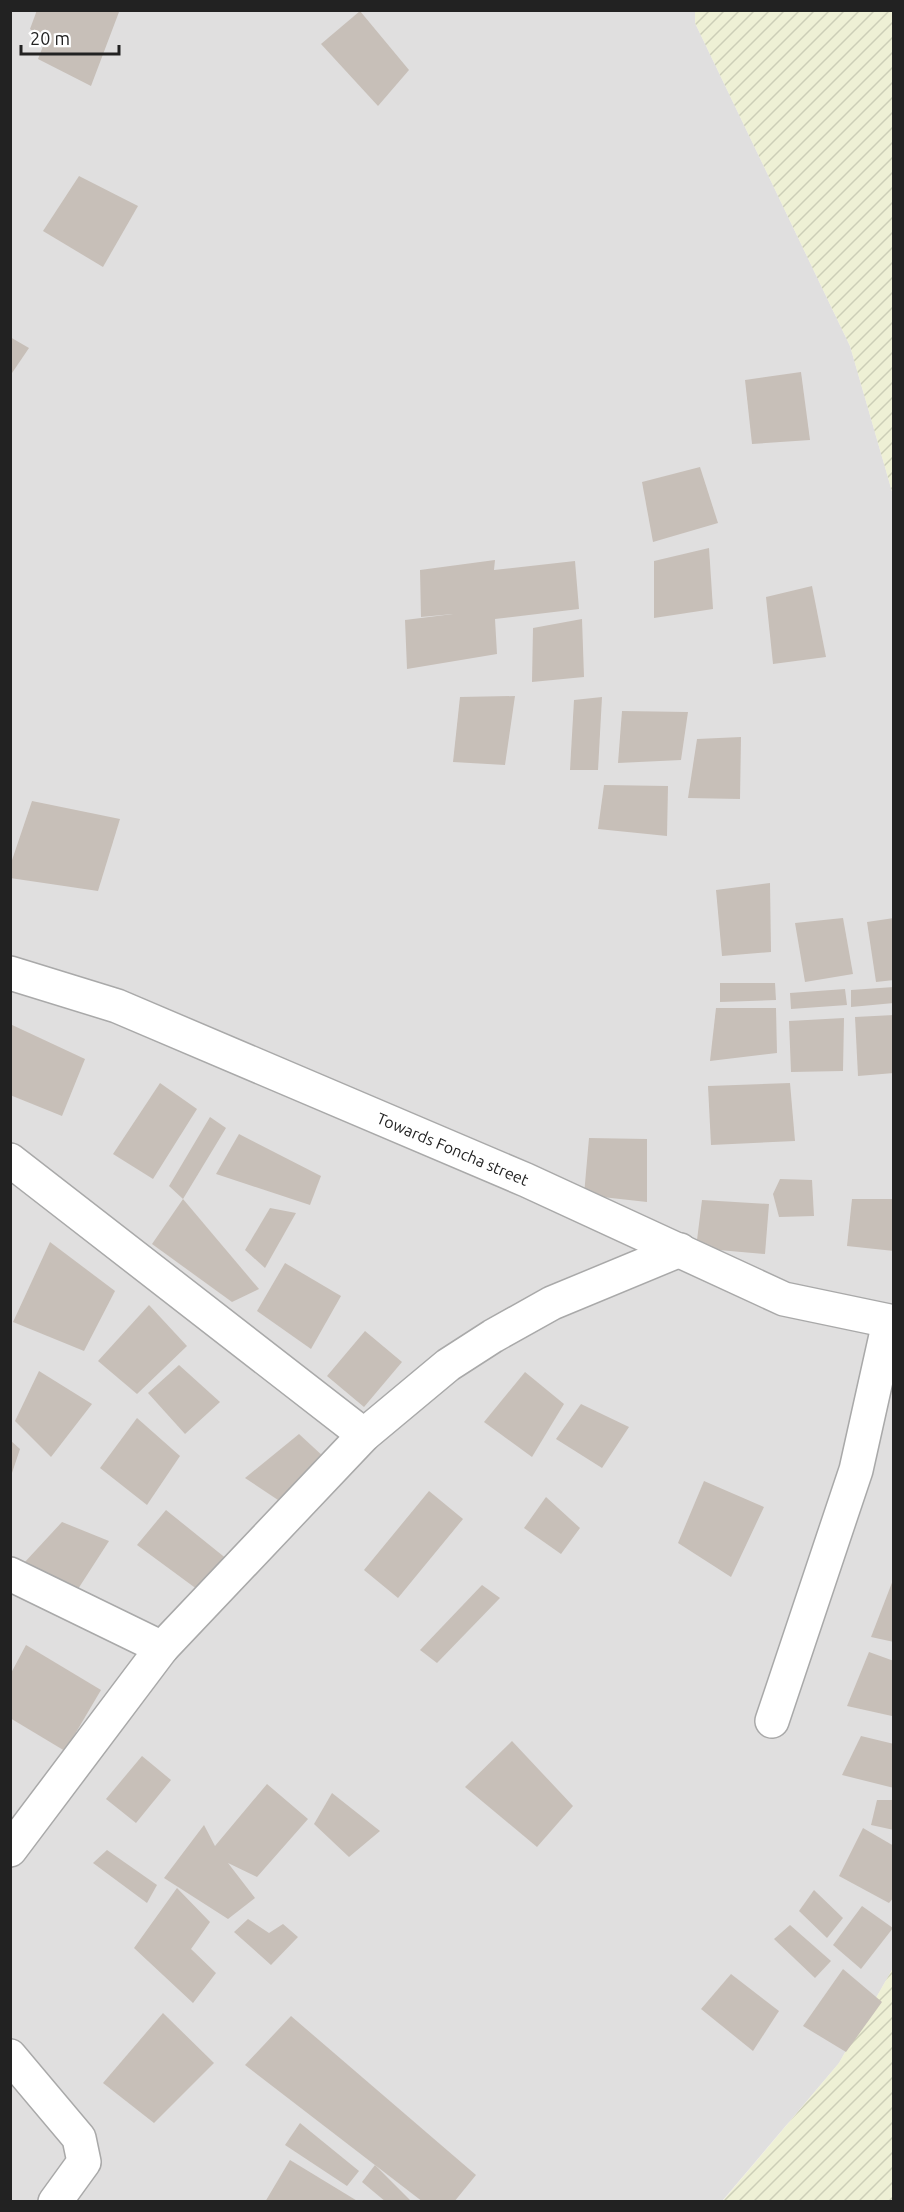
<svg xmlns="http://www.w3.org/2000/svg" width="904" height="2212" viewBox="0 0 904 2212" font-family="Ubuntu,sans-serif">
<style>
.residential{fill:#e0dfdf}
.farmland{fill:url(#farmland-furrows)}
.building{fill:#c7bfb8}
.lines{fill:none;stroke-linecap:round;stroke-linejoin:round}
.minor-casing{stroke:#a9a9a9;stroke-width:36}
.minor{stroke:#fff;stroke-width:33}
.labels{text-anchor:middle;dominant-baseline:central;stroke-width:4.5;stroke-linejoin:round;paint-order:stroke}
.street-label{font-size:16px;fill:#222;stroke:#fff}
</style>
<defs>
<pattern id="farmland-furrows" width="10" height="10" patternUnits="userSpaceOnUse" patternTransform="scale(1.5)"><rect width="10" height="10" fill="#eef0d5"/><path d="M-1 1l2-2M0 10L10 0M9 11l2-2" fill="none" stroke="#ccceb7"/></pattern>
</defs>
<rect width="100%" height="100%" fill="#f2efe9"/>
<path class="residential" d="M11 11H695V23L850 346 893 495V1968L839 2063 722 2201 11 2202Z"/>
<g class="farmland">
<path d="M695 11H893V495L850 346 695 23Z"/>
<path d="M893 1968V2201L722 2202 839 2063Z"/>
</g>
<g class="building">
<path d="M37 10 119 12 91 86 38 59 45 41 30 29Z"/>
<path d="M360 11 409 70 378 106 321 44Z"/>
<path d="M79 176 138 206 103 267 43 231Z"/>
<path d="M10 337 29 348 10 376Z"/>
<path d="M801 372 810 440 752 444 745 380Z"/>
<path d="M700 467 718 523 653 542 642 482Z"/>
<path d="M709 548 713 609 654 618V561Z"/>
<path d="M495 560 494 570 575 561 579 609 495 619 497 654 407 669 405 620 453 614 421 617 420 570Z"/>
<path d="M812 586 826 657 773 664 766 597Z"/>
<path d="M582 619 584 677 532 682 533 628Z"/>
<path d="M515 696 505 765 453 762 460 697Z"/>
<path d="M602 697 598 770H570L574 700Z"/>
<path d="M622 711 688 712 681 760 618 763Z"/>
<path d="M741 737 740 799 688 798 697 739Z"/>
<path d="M604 785 668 786 667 836 598 829Z"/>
<path d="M32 801 120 819 98 891 10 878V866Z"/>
<path d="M770 883 771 952 722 956 716 890Z"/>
<path d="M843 918 853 974 805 982 795 923Z"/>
<path d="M894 918V980L876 982 867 922Z"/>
<path d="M720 983H775L776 1000 720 1002Z"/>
<path d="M894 987V1003L851 1007V990Z"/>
<path d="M845 989 847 1005 791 1009 790 993Z"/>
<path d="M716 1008H776L777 1053 710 1061Z"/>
<path d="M894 1015V1073L858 1076 855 1017Z"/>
<path d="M844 1018 843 1071 791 1072 789 1021Z"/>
<path d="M10 1024 85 1059 62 1116 10 1095Z"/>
<path d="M160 1083 197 1109 153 1179 113 1154Z"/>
<path d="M790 1083 795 1141 711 1145 708 1086Z"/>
<path d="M210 1117 226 1128 183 1199 169 1186Z"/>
<path d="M239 1134 321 1176 310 1205 216 1174Z"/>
<path d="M589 1138 647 1139V1202L584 1195Z"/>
<path d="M780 1179 812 1180 814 1216 779 1217 773 1194Z"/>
<path d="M183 1199 259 1289 232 1302 152 1244Z"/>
<path d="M852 1199H894V1251L847 1246Z"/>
<path d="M702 1200 769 1204 765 1254 696 1248Z"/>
<path d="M270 1208 296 1213 265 1268 245 1250Z"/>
<path d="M50 1242 115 1291 84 1351 13 1322Z"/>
<path d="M285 1263 341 1296 311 1349 257 1311Z"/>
<path d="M149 1305 187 1346 137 1394 98 1361Z"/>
<path d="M365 1331 402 1362 364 1407 327 1376Z"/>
<path d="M179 1365 220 1402 185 1434 148 1393Z"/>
<path d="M39 1371 92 1404 51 1457 15 1421Z"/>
<path d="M525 1372 564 1404 532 1457 484 1422Z"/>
<path d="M581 1404 629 1427 602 1468 556 1439Z"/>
<path d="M137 1418 180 1456 147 1505 100 1468Z"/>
<path d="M299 1434 325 1458 284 1504 245 1478Z"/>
<path d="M10 1440 20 1449 11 1476H10Z"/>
<path d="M704 1481 764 1507 731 1577 678 1543Z"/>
<path d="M429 1491 463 1519 398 1598 364 1570Z"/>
<path d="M546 1497 580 1528 561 1554 524 1528Z"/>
<path d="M166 1510 238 1568 209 1598 137 1545Z"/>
<path d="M62 1522 109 1541 78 1589 24 1563Z"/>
<path d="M893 1580H894V1642L871 1637Z"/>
<path d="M482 1585 500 1598 437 1663 420 1650Z"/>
<path d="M26 1645 101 1690 65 1751 10 1718V1675Z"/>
<path d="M869 1652 894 1661 892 1716 847 1706Z"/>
<path d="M861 1736 894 1744V1788L842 1775Z"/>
<path d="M512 1741 573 1806 537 1847 465 1787Z"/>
<path d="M142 1756 171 1780 136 1823 106 1799Z"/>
<path d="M267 1784 308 1819 257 1877 228 1863 255 1898 228 1919 164 1878 204 1825 215 1846Z"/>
<path d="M332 1793 380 1831 349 1857 314 1824Z"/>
<path d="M877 1800H894V1830L871 1825Z"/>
<path d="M863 1828 894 1846V1897L889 1903 839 1876Z"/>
<path d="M107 1850 157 1885 147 1903 93 1863Z"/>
<path d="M177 1888 210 1922 191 1949 216 1973 193 2003 134 1948Z"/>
<path d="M814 1890 843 1918 827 1938 799 1911Z"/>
<path d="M862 1906 893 1928 861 1969 833 1945Z"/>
<path d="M248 1919 269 1933 283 1924 298 1937 271 1965 234 1932Z"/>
<path d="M790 1925 831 1961 815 1978 774 1939Z"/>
<path d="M843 1969 882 2002 846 2052 803 2026Z"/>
<path d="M731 1974 779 2011 753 2051 701 2009Z"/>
<path d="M163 2013 214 2063 154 2123 103 2083Z"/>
<path d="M291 2016 476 2175 454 2202H423L245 2065Z"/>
<path d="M300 2123 359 2171 347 2186 285 2145Z"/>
<path d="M290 2160 359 2202H265Z"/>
<path d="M375 2165 412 2202H386L362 2182Z"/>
</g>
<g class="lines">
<g class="minor-casing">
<g id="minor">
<path id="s1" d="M10 973 117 1006 526 1180 784 1299 894 1322"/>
<path d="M10 1160 364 1435"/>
<path d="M10 1574 162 1648"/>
<path d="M772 1721 856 1470 889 1322"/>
<path d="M10 1850 162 1648 364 1435 448 1365 493 1336 552 1303 680 1250"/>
<path d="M10 2056 79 2138 84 2162 55 2202"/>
</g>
</g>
<use href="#minor" class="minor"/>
</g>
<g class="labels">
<g class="street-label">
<text stroke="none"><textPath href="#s1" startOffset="477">Towards Foncha street</textPath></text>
</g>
</g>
<rect width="904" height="2212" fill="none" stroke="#222222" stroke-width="24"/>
<path d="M21 45v9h98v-9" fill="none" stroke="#222222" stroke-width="3"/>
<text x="30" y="45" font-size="18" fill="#222222" stroke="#ffffff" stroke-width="4.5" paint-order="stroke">20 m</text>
</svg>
